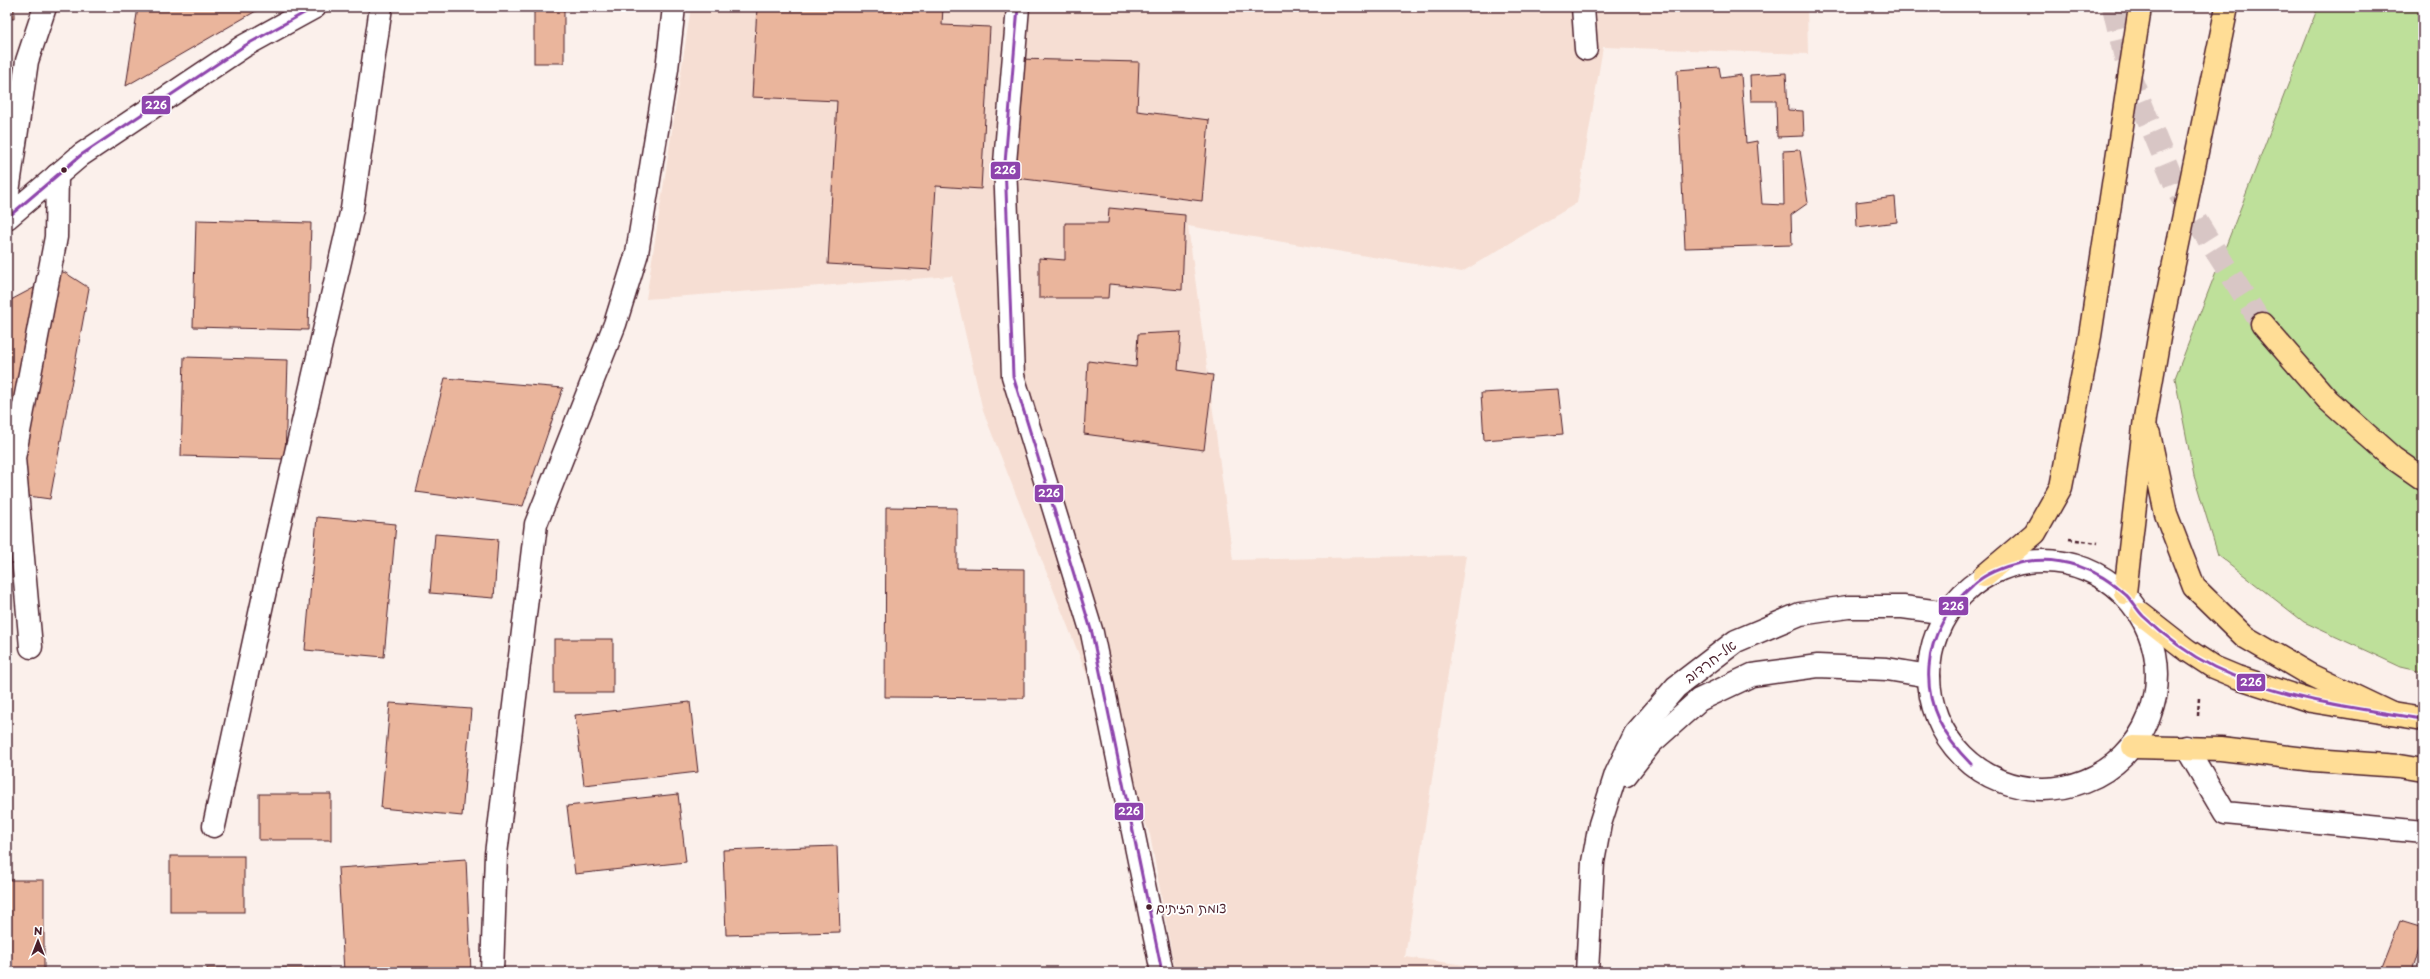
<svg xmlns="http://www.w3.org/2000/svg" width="2430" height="979" viewBox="0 0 2430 979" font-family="'Playpen Sans','Playpen Sans Hebrew',sans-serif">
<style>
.built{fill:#f6ded3}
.green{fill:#bee09a;stroke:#848062}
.building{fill:#eab59c;stroke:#4a1f2b}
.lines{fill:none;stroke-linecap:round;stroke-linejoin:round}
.highway-tunnel{stroke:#d8c6c5;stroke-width:22;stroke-dasharray:22 11;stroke-linecap:butt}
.minor-casing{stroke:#4a1f2b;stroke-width:25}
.highway-casing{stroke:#4a1f2b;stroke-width:25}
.path{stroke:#4a1f2b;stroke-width:2.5;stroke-dasharray:4 3;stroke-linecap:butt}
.minor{stroke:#fff;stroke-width:22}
.highway{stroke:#ffdd96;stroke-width:22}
.bus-1-casing{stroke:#fff;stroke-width:6}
.bus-1{stroke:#8e44ad;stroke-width:3}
.bus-dot{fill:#4a1f2b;stroke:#fff;stroke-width:1.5}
.labels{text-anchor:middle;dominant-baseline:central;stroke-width:3.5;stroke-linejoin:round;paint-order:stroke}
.bus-label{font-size:13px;fill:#4a1f2b;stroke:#fff;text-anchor:start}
.street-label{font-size:14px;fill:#4a1f2b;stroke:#fff}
.line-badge{stroke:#fff;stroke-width:1.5}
.badge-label{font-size:11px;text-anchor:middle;font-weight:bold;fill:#fff}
</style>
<rect width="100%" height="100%" fill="#fbf0eb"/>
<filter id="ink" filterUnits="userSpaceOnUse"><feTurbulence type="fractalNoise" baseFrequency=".025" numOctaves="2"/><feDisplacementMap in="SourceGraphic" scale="8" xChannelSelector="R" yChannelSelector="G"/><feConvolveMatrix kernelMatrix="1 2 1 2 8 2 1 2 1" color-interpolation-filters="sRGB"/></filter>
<g filter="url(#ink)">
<path class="built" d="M691 7H1807L1808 54 1603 47 1577 203 1462 272 1188 226 1233 560 1466 555 1405 957 1517 972H1175L1150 835 983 411 952 276 646 299Z"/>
<path class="green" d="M2318 7H2423V672L2401 667 2304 622 2218 555 2194 476 2175 378Z"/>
<g class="building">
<path d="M7 7H14V19L7 18Z"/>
<path d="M138 7H263L126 86Z"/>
<rect x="534" y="7" width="30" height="56"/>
<path d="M757 7H943L942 25 990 27 981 189 936 186 931 270 828 264 837 101 752 97Z"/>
<path d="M1018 59 1139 62 1137 111 1209 120 1202 201 1008 177Z"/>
<path d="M1719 67 1721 78 1741 75 1746 143 1757 141 1762 204 1784 205 1783 151 1800 150 1808 203 1791 215 1792 245 1685 248 1677 70Z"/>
<path d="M1786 73 1788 110 1803 111 1804 136 1777 137 1776 101H1751L1750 75Z"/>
<path d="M1895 197 1897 222 1857 227 1856 202Z"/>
<path d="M1109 208 1185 215 1182 290 1109 284 1108 298H1039V258L1065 260V223H1108Z"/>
<path d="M196 220 311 223 308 330 193 327Z"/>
<path d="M64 272 89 288 50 499 7 493V302Z"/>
<path d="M1181 332 1178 370 1213 375 1204 450 1084 434 1088 361 1136 367 1138 334Z"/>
<path d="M184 357 288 360 285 459 181 456Z"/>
<path d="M445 378 563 388 523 506 416 492Z"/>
<path d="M1558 389 1563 434 1484 440 1481 393Z"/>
<path d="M886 507 957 508V568L1024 569V698L885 697Z"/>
<path d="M317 517 396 524 384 657 305 650Z"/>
<path d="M435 534 498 539 494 598 430 593Z"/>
<rect x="554" y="639" width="59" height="54"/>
<path d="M690 702 698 772 584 785 575 715Z"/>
<path d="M390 703 471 709 462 816 381 808Z"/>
<rect x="259" y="794" width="72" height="46"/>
<path d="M678 794 686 862 575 874 567 806Z"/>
<path d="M837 846 840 932 726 935 723 850Z"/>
<rect x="170" y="856" width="74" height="56"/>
<path d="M466 859 471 972H344L338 868Z"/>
<rect x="7" y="880" width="37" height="92"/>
<path d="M2400 921 2423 928V936L2413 968 2423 969V972H2380Z"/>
<rect x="207" y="968" width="122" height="4"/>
</g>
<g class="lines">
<path class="highway-tunnel" d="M2113 7 2128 71 2178 192 2262 324"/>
<g class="minor-casing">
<g id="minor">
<path d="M1018 7 1005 163 1013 376 1092 633 1162 972"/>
<path d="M1583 7 1586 49"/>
<path d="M7 199 27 61 45 7"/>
<path d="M7 218 81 155 244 46 315 7"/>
<circle cx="2043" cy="675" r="114"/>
<path d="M31 647 14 458 56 237 57 175"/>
<path d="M2186 747 2225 813 2423 832"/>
<path d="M1626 775 1651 743 1699 700 1752 675 1818 666 1887 669 1929 676"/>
<path d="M214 826 277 535 352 209 381 7"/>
<path d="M492 972 496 854 536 524 615 324 637 253 667 69 674 7"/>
<path d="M1587 972 1593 862 1600 824 1616 774 1635 734 1676 687 1736 641 1800 614 1848 607H1903L1947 613"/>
</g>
</g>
<g class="highway-casing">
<g id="highway">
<path d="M2262 324 2328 400 2393 458 2423 479"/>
<path d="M2149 434 2166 514 2194 587 2245 637 2310 675 2392 714"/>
<path d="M1984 576 2035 533 2061 487 2090 336 2140 7"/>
<path d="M2125 593 2145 418 2161 326 2227 7"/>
<path d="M2141 614 2187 650 2213 667 2237 677 2311 701 2423 719"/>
<path d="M2133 747 2221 749 2314 760 2399 766 2423 770"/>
</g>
</g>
<g class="path">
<path d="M2069 539 2098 543"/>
<path d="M2198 716 2199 697"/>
</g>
<use href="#minor" class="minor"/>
<use href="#highway" class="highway"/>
<g class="bus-1-casing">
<g id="bus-1">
<path d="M1018 7 1005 163 1013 376 1092 633 1162 972"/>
<path d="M7 218 81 155 244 46 315 7"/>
<path d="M1971 764C1944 737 1926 707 1929 667 1931 635 1949 606 1973 585 1987 572 2005 566 2024 562 2060 555 2098 569 2125 594 2132 600 2136 609 2143 616 2163 635 2188 654 2214 667 2279 699 2352 708 2423 719"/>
</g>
</g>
<use href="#bus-1" class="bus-1"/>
</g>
</g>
<g class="bus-dot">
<circle cx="64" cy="170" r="3.5"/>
<circle cx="1149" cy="907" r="3.5"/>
</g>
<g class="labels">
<g class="bus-label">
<text x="1156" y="907">צומת הזיתים</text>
</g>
<g class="street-label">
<text transform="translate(1710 661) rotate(-37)">אל-חרדוב</text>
</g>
</g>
<g class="line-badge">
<rect x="141" y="95" width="30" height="20" rx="4" fill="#8e44ad"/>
<rect x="990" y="161" width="31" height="19" rx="4" fill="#8e44ad"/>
<rect x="1034" y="484" width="30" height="19" rx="4" fill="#8e44ad"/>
<rect x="1938" y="596" width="31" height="20" rx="4" fill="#8e44ad"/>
<rect x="2236" y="673" width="30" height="19" rx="4" fill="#8e44ad"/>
<rect x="1114" y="802" width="30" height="19" rx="4" fill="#8e44ad"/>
</g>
<g class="badge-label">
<text x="156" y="109">226</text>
<text x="1005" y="174">226</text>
<text x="1049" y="497">226</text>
<text x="1953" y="610">226</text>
<text x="2251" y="686">226</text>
<text x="1129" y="815">226</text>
</g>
<rect width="2430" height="979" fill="none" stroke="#fff" stroke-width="24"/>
<rect x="12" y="12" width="2406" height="955" fill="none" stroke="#4a1f2b" stroke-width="1.5" filter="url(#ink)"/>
<g transform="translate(38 941)" stroke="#ffffff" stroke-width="3" paint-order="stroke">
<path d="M0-3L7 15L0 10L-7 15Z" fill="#4a1f2b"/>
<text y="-6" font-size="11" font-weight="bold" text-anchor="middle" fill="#4a1f2b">N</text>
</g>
</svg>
